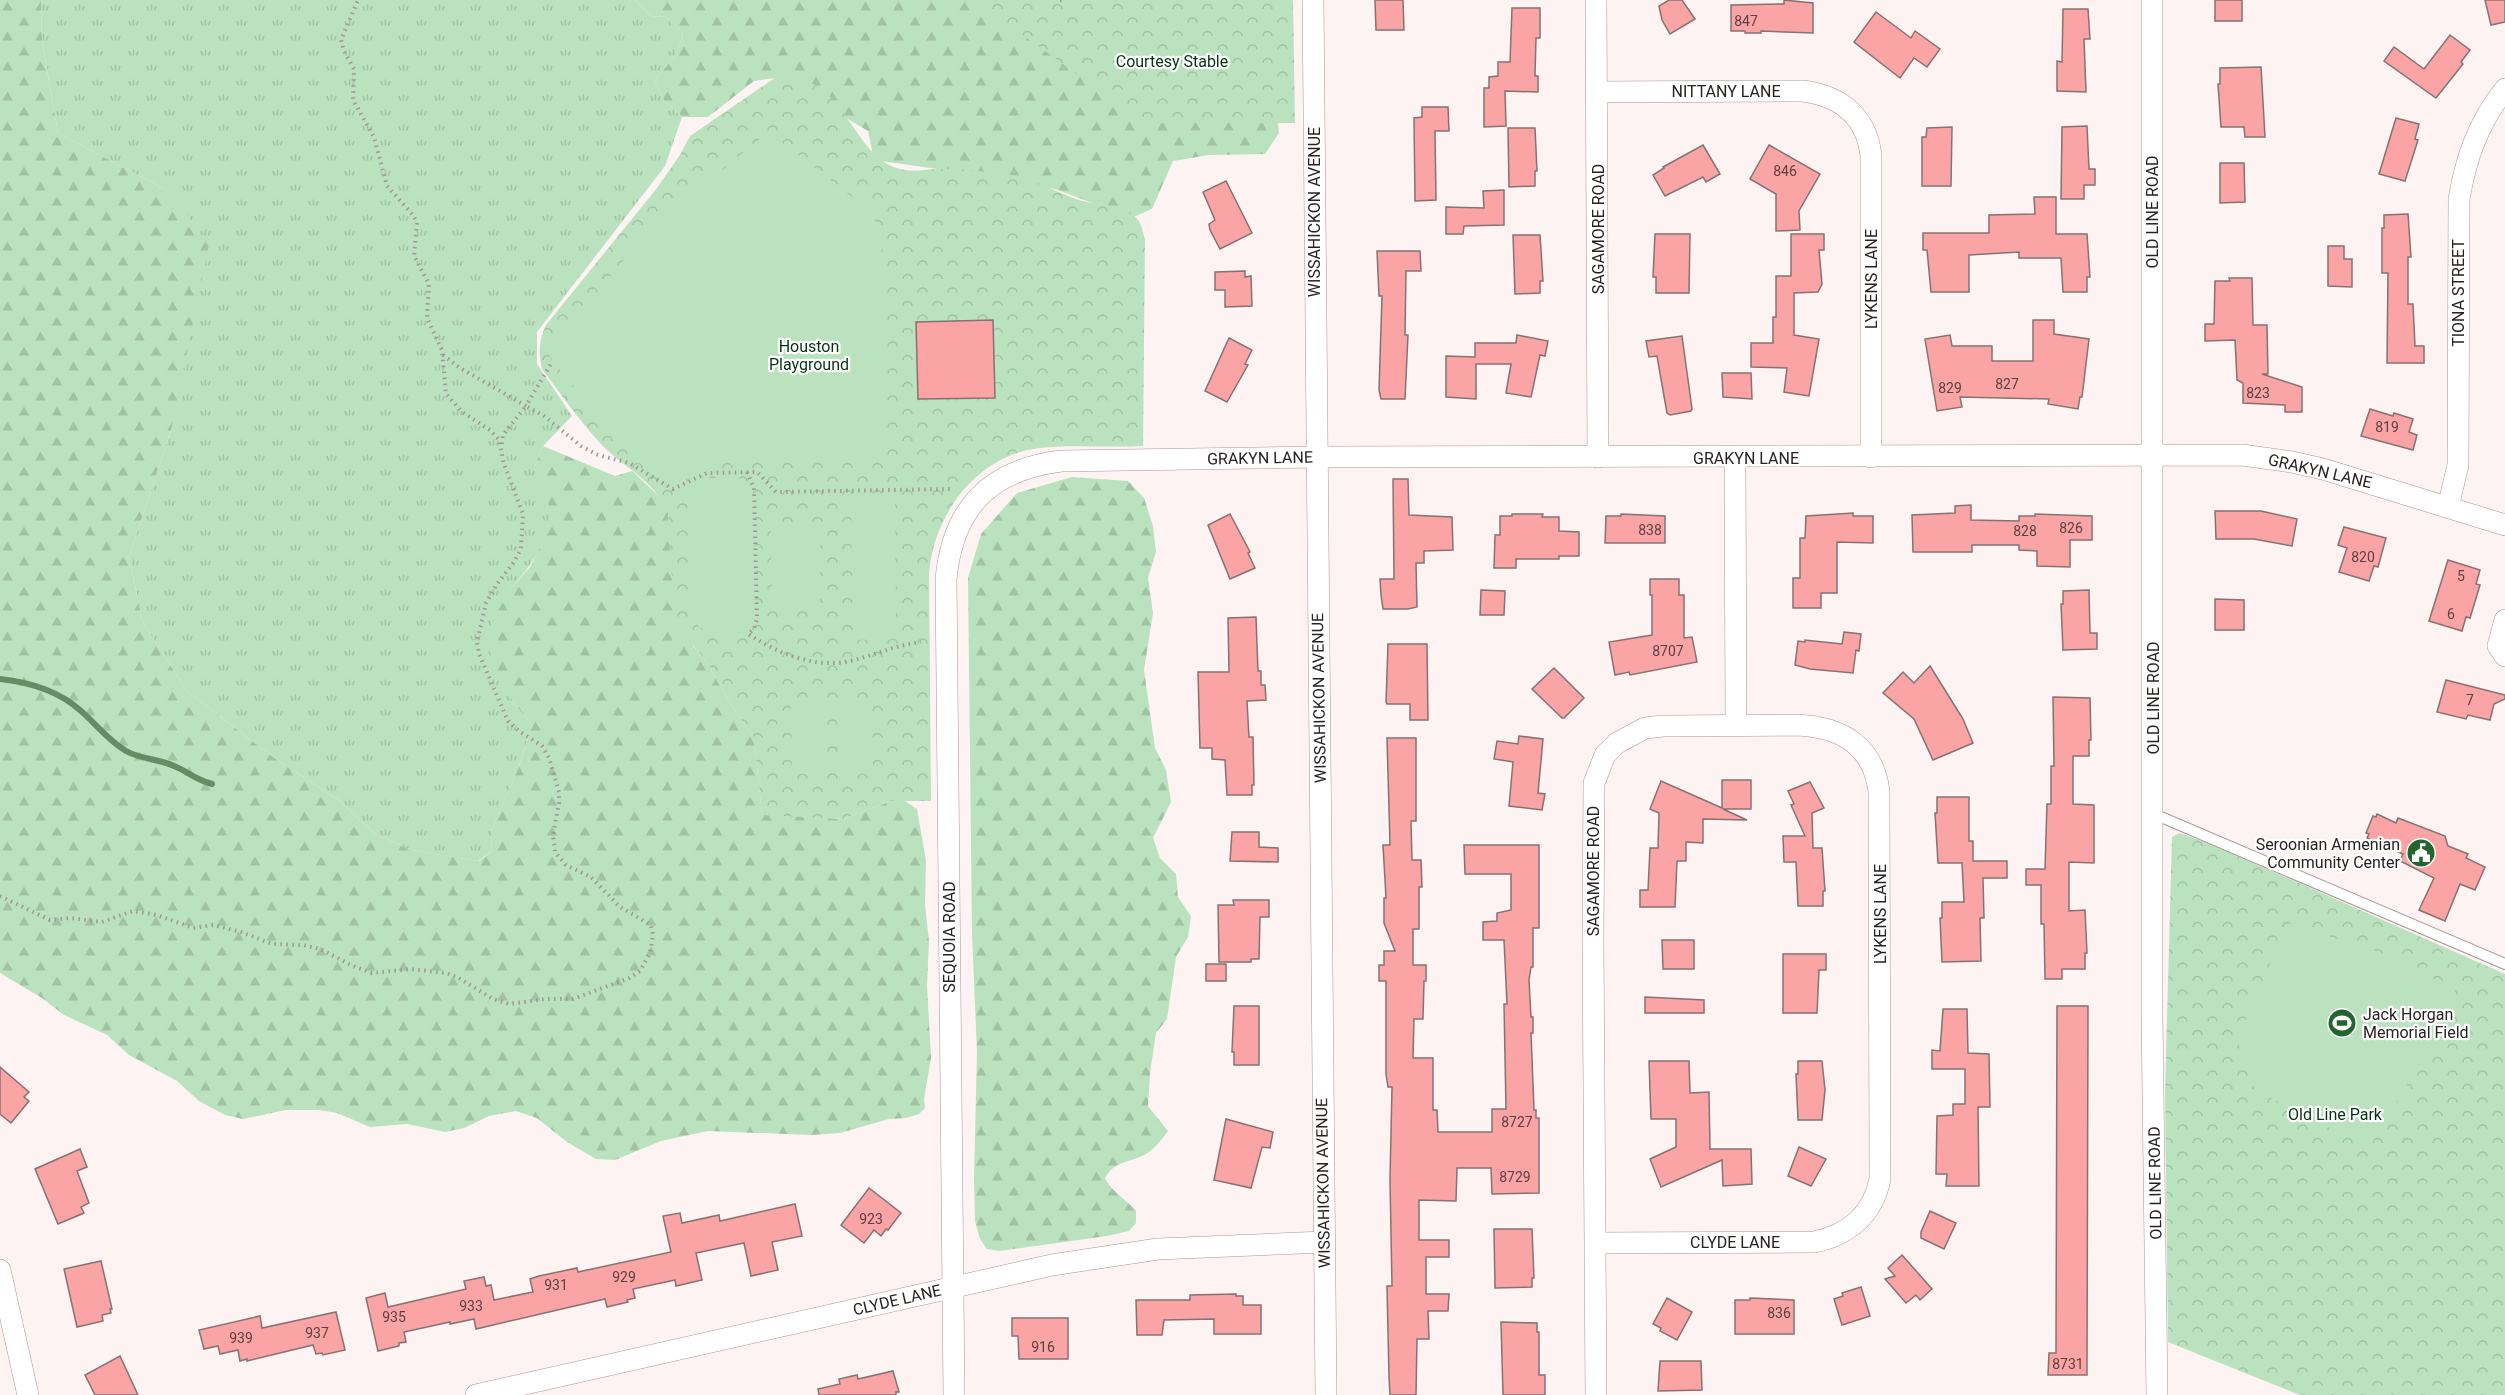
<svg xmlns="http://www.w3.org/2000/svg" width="2505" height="1395" viewBox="0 0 2505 1395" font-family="Roboto,sans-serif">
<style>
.grass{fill:url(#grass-tufts)}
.forest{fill:url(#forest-firs)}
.park{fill:url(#park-crowns)}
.pitch{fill:#bbe2be}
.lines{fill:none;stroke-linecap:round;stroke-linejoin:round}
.stream{stroke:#648d66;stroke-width:6}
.building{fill:#faa4a5;stroke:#877271;stroke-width:1.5}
.lane-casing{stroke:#ab9594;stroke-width:12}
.street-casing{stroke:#ab9594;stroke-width:22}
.path{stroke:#a09695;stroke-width:4;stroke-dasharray:1.5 4.5;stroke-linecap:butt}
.lane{stroke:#fff;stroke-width:10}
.street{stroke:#fff;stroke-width:21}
.labels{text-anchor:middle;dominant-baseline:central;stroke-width:4.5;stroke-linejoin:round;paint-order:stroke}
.number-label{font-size:14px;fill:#5d4141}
.park-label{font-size:16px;fill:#04340f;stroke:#fff}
.street-label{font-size:16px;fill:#292020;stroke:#fff}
.poi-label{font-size:16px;fill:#292020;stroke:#fff;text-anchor:end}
</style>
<defs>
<pattern id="grass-tufts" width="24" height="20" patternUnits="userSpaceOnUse" patternTransform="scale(1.5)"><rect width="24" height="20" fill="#bbe2be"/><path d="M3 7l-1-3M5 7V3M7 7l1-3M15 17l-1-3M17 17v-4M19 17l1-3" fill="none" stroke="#a1c2a3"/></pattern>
<pattern id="forest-firs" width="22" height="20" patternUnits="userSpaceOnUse" patternTransform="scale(1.5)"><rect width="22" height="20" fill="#bbe2be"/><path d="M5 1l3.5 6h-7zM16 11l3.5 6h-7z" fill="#a1c2a3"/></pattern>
<pattern id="park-crowns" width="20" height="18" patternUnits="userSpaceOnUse" patternTransform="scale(1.5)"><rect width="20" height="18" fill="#bbe2be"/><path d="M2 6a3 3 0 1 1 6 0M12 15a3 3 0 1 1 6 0" fill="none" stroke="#a1c2a3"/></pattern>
</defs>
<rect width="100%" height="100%" fill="#fdf3f2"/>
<path class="grass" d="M41 0H635L651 16 666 17 683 34 676 55 655 80 662 98 682 117 665 166 537 332V364L572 416 543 446 534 468C539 479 551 502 551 513 549 543 528 569 509 591L512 700 532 726 518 769 491 831 492 851 478 861 412 850 375 834 340 801 273 757 187 691 143 623 129 557 171 430 172 193 58 133 42 41Z"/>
<g class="forest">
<path d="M0 0H41L42 41 58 133 172 193 209 245 171 430 129 557 143 623 187 691 273 757 340 801 375 834 412 850 479 861 492 851 491 831 518 769 532 726 512 700 492 663 488 640 494 618 509 591 530 567 543 542 551 511 534 468 543 446 615 476 632 471 663 500 668 513 673 568 693 646 706 661 735 711 754 738 762 814 843 819 891 801H905L917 809 926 861 925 905 929 941 927 986 931 1058 924 1099 925 1108 919 1114 906 1118 889 1119 840 1133 811 1135 708 1131 661 1141 615 1160 596 1159 567 1142 537 1118 516 1111 489 1116 464 1128 445 1132 407 1124 370 1127 337 1113 319 1110H286L243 1119 225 1115 199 1101 177 1081 129 1055 107 1035 64 1015 42 998 0 973Z"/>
<path d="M635 0H1017L1275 96 1279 133 1265 154 1209 155 1173 161 1152 209 1131 218 1058 190 1015 180 874 160 868 131 833 110 789 76 754 81 708 117H682L662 98 655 80 676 55 683 34 666 17 651 16Z"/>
<path d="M1072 477 1128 481 1144 498 1153 526 1156 552 1148 578 1153 613 1144 670 1155 748 1166 770 1171 802 1153 838 1160 858 1176 874 1178 897 1191 916 1188 937 1176 957 1167 1019 1156 1033 1150 1073 1148 1106 1168 1131C1161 1141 1152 1152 1140 1157 1126 1163 1114 1162 1105 1178 1112 1192 1126 1199 1136 1211V1223L1129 1231 1107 1236 999 1251 987 1249 980 1239 975 1221 974 1178 977 1052 972 934 968 578 981 534 1017 493Z"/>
</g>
<g class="park">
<path d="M974 0H1293L1295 123H1145Z"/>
<path d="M779 75C849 75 852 163 905 170 916 172 927 169 937 169 960 169 984 171 1006 174 1033 178 1055 192 1079 200 1095 205 1129 207 1139 221 1142 226 1143 234 1145 239L1143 446C1107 448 1068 444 1033 449 973 459 933 518 929 574L931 801H891L843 819 762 815 754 738 735 711 706 661 675 624 668 513C656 481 622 467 600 443 579 420 560 393 542 369 538 352 539 341 546 325L657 188 680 155 690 136Z"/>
<path d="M2180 833 2215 846 2505 974V1395H2300L2168 1342 2165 1093 2172 837Z"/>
</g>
<g class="pitch">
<path d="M768 132 873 213 881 244 884 274V447L872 457 714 460 675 486 610 433 548 354 644 235Z"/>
<path d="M736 477 748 483 754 495 755 618C747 638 697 641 691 614L687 496 689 489 698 479Z"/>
<path d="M851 494H895L896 639 853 640Z"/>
<path d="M771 528H820V608H772Z"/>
<path d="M825 699 826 774H792L791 700Z"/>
<path d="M837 699H872L873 773 838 774Z"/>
<path d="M2288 923 2379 952 2434 979 2436 984 2453 985 2456 996 2443 1006 2446 1010 2419 1065 2369 1148 2255 1090 2236 1037 2239 1035Z"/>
</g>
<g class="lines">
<path class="stream" d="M0 679C28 682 59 691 81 711 96 724 108 740 126 751 140 759 159 759 174 766 189 772 194 779 212 784"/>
</g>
<g class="building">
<path d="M1375 0H1403L1404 30H1376Z"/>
<path d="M1669 0H1682L1695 19 1670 34 1662 20 1659 6Z"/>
<path d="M1784 0 1813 3V33L1761 31V33H1745V31H1731V5L1784 4Z"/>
<rect x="2215" y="0" width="27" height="21"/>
<path d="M2485 0H2505V22L2491 25Z"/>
<path d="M1512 8H1540V38H1536L1535 76H1538V92L1505 91 1506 126 1484 127V88H1489V77L1498 76V62H1510Z"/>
<path d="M2063 9H2088L2090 39H2084L2086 92 2057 91V61L2062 62Z"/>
<path d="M1876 12 1911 38 1915 31 1940 49 1927 67 1914 58 1900 78 1854 42Z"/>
<path d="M2450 35 2470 50 2461 62 2463 64 2436 98 2384 61 2394 47 2424 69Z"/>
<path d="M2261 67 2265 137H2245L2244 127H2221L2218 84H2220V68Z"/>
<path d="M1422 107H1448L1449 131H1435L1436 200 1415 201 1414 118 1422 117Z"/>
<path d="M2396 118 2419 124 2415 139 2418 140 2405 181 2379 174Z"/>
<path d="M2087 126 2089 169H2095V185H2084V199H2061L2062 127Z"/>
<path d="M1952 127 1951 186H1922V137H1926L1927 128Z"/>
<path d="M1508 128H1535L1537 171H1535V186L1509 187Z"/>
<path d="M1703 145 1720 174 1706 182 1703 177 1665 196 1653 175 1664 168 1663 167Z"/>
<path d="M1769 145 1820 174 1799 211 1800 230 1776 231V194L1750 179Z"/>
<path d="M2220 163H2244L2245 202 2220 203Z"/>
<path d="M1226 181 1252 233 1220 249 1210 230 1209 224 1215 220 1203 192Z"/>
<path d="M1504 190V225L1464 226 1463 234H1446V207L1484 208 1483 191Z"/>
<path d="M2034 197H2056V234H2087L2090 277H2087V292H2063L2061 258H2019V252L1969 255V292H1931L1927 250H1923V233H1989V215L2035 214Z"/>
<path d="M2408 214 2411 257H2408V304H2413L2415 346H2424V363H2387L2388 273H2382V228H2384V215Z"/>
<path d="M1655 234H1690L1689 293H1656V277H1653Z"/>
<path d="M1791 234H1824V250H1819L1822 284 1818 292 1794 293V335L1819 339 1809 396 1784 392 1787 368 1751 367V343H1773V317H1776V276H1791Z"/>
<path d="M1513 235H1540L1543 281H1540V293L1515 294Z"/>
<path d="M2328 246H2344V259H2352V287L2328 286Z"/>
<path d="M1377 251H1420L1421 271H1406L1405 335H1408L1405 399H1381L1379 390 1382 296H1379Z"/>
<path d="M1245 271V277L1251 276 1252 306 1225 307V290H1215V272Z"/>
<path d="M2229 278H2252L2253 325H2267L2268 374H2262L2302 387V412H2285V405L2243 403V383L2237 380 2235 340 2205 341V324H2214L2215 281H2230Z"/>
<path d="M993 320 995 398 918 399 916 322Z"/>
<path d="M2033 320H2054V334L2089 339 2082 397H2080L2078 409 2048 404 2049 399 1960 397 1962 407 1937 411 1925 339 1950 335 1952 346H1992V361H2033Z"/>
<path d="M1517 335 1548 341 1545 356 1540 355 1531 397 1506 393 1511 364H1476V399L1446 397V356L1475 357V343H1516Z"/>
<path d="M1682 336 1692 409 1691 411 1670 415 1667 413 1657 356 1649 357 1646 341Z"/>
<path d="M1229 338 1252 350 1245 364 1248 365 1227 402 1205 391Z"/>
<path d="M1722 373H1751L1752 399 1723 397Z"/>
<path d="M2370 409 2393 416 2394 413 2413 419 2409 432 2417 435 2413 450 2361 436Z"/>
<path d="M1393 479H1408L1409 515 1452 517 1453 550 1424 551V563H1416L1417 607 1408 609H1383L1381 595 1380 579H1394Z"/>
<path d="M1971 505V520L2019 521V516H2035V514L2092 516V540H2070V567L2037 566V551L2019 550V545H1972V552H1913L1912 515 1955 513V506Z"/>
<path d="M2215 511H2261L2297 519 2292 546 2254 539H2216Z"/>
<path d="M1853 513V516H1873V543L1837 542V593H1821V608H1793V578H1800V538H1805L1806 516Z"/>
<path d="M1230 514 1250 552 1248 553 1255 568 1230 579 1208 525Z"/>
<path d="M1512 514H1543L1542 517H1559V531L1579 532V556H1559V559H1516V568H1494L1495 535H1500V516H1512Z"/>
<path d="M1621 514 1665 516V543H1605L1606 516H1621Z"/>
<path d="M2344 527 2386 538 2378 567 2374 566 2369 581 2339 572 2347 548 2338 545Z"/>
<path d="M2448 560 2480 570 2476 584 2480 585 2470 618 2466 617 2462 631 2429 621Z"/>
<path d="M1650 579H1679V595H1684V638L1692 637 1697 662 1630 675 1629 672 1615 675 1609 642 1652 635V595H1650Z"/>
<path d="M1481 590 1505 591 1504 615H1480Z"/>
<path d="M2089 590 2090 633H2097V649L2063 650 2061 604H2063V591Z"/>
<path d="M2215 599 2244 600V630H2215Z"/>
<path d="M1256 617 1258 671H1261V685H1265L1266 700 1247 701 1249 737H1253L1254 785H1252V795H1227L1225 760 1212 759V748H1200L1198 672H1229L1228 618Z"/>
<path d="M1844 632 1861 634 1859 651 1856 650 1853 673 1810 669 1795 665 1798 641 1805 642V640L1842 644Z"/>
<path d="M1388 644H1427L1428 720H1410V704H1387L1386 702Z"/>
<path d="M1930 666 1963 719 1973 743 1933 760 1914 719 1883 693 1903 672 1914 683Z"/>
<path d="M1554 668 1584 698 1564 718H1562L1532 689Z"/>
<path d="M2446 680 2505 695V699L2494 704 2490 720 2468 715 2466 719 2437 712Z"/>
<path d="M2053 697 2090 698 2091 740H2089V756H2073V804L2094 805V863L2069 862V911L2085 910 2087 953H2085V969H2062V979H2045L2044 924H2041V885H2026V869H2045L2047 804H2051V766H2054Z"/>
<path d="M1519 736 1543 739 1538 793 1545 794 1542 810 1509 806 1513 762 1494 759 1497 741 1518 744Z"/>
<path d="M1387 738H1416V821H1411L1412 860H1421L1422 887H1419V929H1413V965H1426V981H1424L1423 1019H1414L1413 1058H1433V1110H1437L1438 1132H1492V1109H1506L1504 1004H1507L1504 940H1483V922L1497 921V913L1511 910V874H1465L1464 845H1539V928H1533V967H1531L1529 980 1531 1017H1533V1033H1531L1534 1110H1536V1118H1539V1193L1492 1194 1491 1168H1457L1456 1201 1419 1200V1240H1449V1257H1426V1294H1449L1448 1311H1428L1429 1339H1417L1416 1395H1390L1389 1377 1387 1286H1392L1390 1180 1392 1087H1388L1386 1074V981H1379V965H1384V951H1395L1384 923V898H1386L1383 845H1390Z"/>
<path d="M1722 780H1751V809H1723L1747 820 1703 819V843L1686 842V861H1677L1675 907H1640V890H1648L1650 848H1658L1659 813 1650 809 1661 781 1722 808Z"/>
<path d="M1810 782 1824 808 1812 813 1813 848H1822L1825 891H1823V906H1798L1796 862H1784L1783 836H1805L1791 805 1794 804 1788 791Z"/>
<path d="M1937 797H1969V841H1973V861H2007V878H1983L1984 918H1980L1981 961 1942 962 1940 918H1942V902H1964L1962 863H1938L1935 813H1937Z"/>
<path d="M2377 814 2396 823 2398 818 2445 836 2448 846 2468 854 2466 858 2485 867 2475 890 2460 884 2445 921 2419 910 2434 878 2400 861 2403 854 2367 838 2369 834 2366 833 2373 816 2376 817Z"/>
<path d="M1232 832H1259V847L1278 848V862L1230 861Z"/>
<path d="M1233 900H1269V917H1260L1259 959H1251V962H1219L1218 905H1234Z"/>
<path d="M1662 940H1694V969H1663Z"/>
<path d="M1783 954H1826V970H1819L1817 1013H1783Z"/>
<rect x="1206" y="964" width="20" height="17"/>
<path d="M1645 997 1704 1000V1013H1645Z"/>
<path d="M1234 1006H1259V1065H1234V1052H1232Z"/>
<path d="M2057 1006H2088L2087 1375H2048L2049 1353H2056Z"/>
<path d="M1943 1009H1967L1968 1053 1989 1054 1990 1107H1978L1979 1186H1946L1947 1174H1936L1937 1116 1953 1115V1104H1965V1069H1932V1050L1940 1051Z"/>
<path d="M1649 1061H1689L1690 1093 1709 1092 1710 1149H1751L1752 1184 1723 1186 1722 1160 1661 1187 1650 1159 1676 1147V1119H1651Z"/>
<path d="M1798 1061H1822L1825 1090 1822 1120H1798L1796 1074H1798Z"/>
<path d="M0 1067 29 1092 24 1097 29 1101 11 1123 0 1114Z"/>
<path d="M1226 1119 1273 1132 1270 1148 1262 1147 1251 1188 1214 1180Z"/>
<path d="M1799 1147 1826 1159 1811 1186 1788 1176Z"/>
<path d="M80 1149 87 1167 77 1171 89 1203 81 1207 84 1213 58 1224 35 1169Z"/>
<path d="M869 1188 901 1213 888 1230 886 1229 881 1236 874 1230 864 1243 841 1225Z"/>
<path d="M795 1204 802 1236 772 1242 778 1270 751 1276 744 1243 696 1253 702 1280 676 1286 675 1280 633 1289 635 1298 627 1300 628 1302 607 1307 605 1299 476 1329 474 1319 450 1324V1322L404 1332 406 1342 399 1343V1346L378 1351 366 1298 385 1293 388 1307 466 1289 464 1281 484 1277 486 1286 491 1285 494 1300 533 1292 530 1279 539 1276 577 1268 578 1272 671 1252 663 1216 680 1213 682 1223 719 1215 720 1221Z"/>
<path d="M1930 1211 1956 1223 1944 1249 1921 1238V1232Z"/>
<path d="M1494 1229H1532L1534 1278H1532V1287L1495 1288Z"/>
<path d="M1902 1255 1932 1289 1920 1300 1916 1295 1906 1303 1885 1279 1895 1276 1888 1268Z"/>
<path d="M101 1261 112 1309H110L111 1313 102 1315 103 1321 77 1327 64 1269Z"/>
<path d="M1861 1287 1870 1316 1842 1325 1834 1299 1843 1296 1842 1293Z"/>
<path d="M1236 1294V1296H1243V1305H1261V1334H1214V1319L1164 1320 1162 1335H1137L1136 1300H1190V1295Z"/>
<path d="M1667 1298 1692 1312 1677 1340 1660 1331 1661 1328 1653 1324Z"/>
<path d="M1750 1298 1794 1300V1334H1735V1300H1750Z"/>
<path d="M336 1312 345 1350 323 1355 322 1353 316 1354 313 1345 247 1361V1359L240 1361 238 1350 220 1354 218 1346 204 1349 199 1330 260 1316 262 1328Z"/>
<path d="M1012 1318H1068V1359H1019L1018 1336H1012Z"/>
<path d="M1501 1322 1537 1323V1332H1539V1375H1545V1395H1503Z"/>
<path d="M120 1356 138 1395H95L85 1375Z"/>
<path d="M1660 1361H1701L1702 1390 1658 1391Z"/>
<path d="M893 1371 899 1392H896V1395H819L818 1389 840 1384 839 1379 857 1375 858 1379Z"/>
</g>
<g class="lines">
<g class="lane-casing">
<path id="lane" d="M2154 814 2505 964"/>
</g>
<g class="street-casing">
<g id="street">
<path d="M1313 0 1326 1395"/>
<path d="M1596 0 1598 457"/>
<path d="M2152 0V1017L2157 1395"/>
<path d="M1598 92 1803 91C1841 96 1867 117 1871 156V457"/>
<path d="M1735 458 1736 724"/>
<path d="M2448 507 2458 465 2459 199C2466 158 2478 123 2505 89"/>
<path d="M2505 620 2498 646 2505 656"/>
<path d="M1595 1243 1814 1242C1848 1235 1873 1215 1880 1179L1879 791C1873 745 1841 727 1797 725L1663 726 1645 728 1617 743 1605 755 1594 783 1593 940 1596 1395"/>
<path d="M0 1270 28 1395"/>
<path d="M476 1395 1052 1265 1158 1249 1324 1242"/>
<path d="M954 1395 946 579C953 507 990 470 1061 461L1317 457 2242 455 2292 462 2323 469 2505 525"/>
</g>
</g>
<g class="path">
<path d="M1060 0H1066"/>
<path d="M443 355 460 368 526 406 552 362"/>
<path d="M502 444 503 435 526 406 544 416 581 446 598 455 629 463 673 489 707 473 757 472 776 492 952 489"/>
<path d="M747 472 754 488 757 618 754 629 748 634C779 654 817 670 854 660 877 654 897 645 921 642"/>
<path d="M0 896 50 920 70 918 102 922 133 911 157 915 193 928 213 925 241 932 272 944 303 945 320 949 353 966 372 973 410 969 446 973 457 977 493 999 509 1004 546 999H573L629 978 640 971 650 953 653 935 651 925 620 907 591 877 566 865 555 852 553 835 559 803V792L549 758 542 746 519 731 508 721 479 654 477 642 486 603 497 584 514 562 521 549 523 514 504 464 499 440 490 430 462 412 446 394 442 350 427 318 429 284 414 256 417 222 413 215 387 186 374 137 353 100 354 69 344 51 341 40 358 0"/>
</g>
<use href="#lane" class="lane"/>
<use href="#street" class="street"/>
</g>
<defs>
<g id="civic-disc" transform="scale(1.5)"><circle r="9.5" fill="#24652f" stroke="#fff"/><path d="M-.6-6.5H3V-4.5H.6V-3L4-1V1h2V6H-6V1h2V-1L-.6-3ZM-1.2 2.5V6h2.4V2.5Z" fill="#fff"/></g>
<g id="stadium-disc" transform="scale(1.5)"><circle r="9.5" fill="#24652f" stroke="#fff"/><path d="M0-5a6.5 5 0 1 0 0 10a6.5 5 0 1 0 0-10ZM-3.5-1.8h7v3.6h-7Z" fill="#fff"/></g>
</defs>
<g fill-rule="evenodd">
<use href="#civic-disc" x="2421" y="853"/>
<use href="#stadium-disc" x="2342" y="1023"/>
</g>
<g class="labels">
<g class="number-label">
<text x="1746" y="21">847</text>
<text x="1785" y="171">846</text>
<text x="2007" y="384">827</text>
<text x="1950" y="388">829</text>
<text x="2258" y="393">823</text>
<text x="2387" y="427">819</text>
<text x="2071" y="528">826</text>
<text x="1650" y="530">838</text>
<text x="2025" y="531">828</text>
<text x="2363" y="557">820</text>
<text x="2461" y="576">5</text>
<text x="2451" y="614">6</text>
<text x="1668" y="651">8707</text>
<text x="2470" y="700">7</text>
<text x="1517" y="1122">8727</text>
<text x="1515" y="1177">8729</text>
<text x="871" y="1219">923</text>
<text x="624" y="1277">929</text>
<text x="556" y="1285">931</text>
<text x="471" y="1306">933</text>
<text x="1779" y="1313">836</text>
<text x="394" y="1317">935</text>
<text x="317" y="1333">937</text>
<text x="241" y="1338">939</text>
<text x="1043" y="1347">916</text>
<text x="2068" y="1364">8731</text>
</g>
<g class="park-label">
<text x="1172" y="61">Courtesy Stable</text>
<text x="809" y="346">Houston<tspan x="809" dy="18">Playground</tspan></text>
<text x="2335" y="1114">Old Line Park</text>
</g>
<g class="street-label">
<text x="1726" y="91">NITTANY LANE</text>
<text transform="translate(1314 212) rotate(-90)">WISSAHICKON AVENUE</text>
<text transform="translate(2152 212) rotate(-90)">OLD LINE ROAD</text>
<text transform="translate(1598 229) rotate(-90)">SAGAMORE ROAD</text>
<text transform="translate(1871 279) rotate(-90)">LYKENS LANE</text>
<text transform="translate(2458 293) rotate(-90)">TIONA STREET</text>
<text transform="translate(1260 458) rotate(-1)">GRAKYN LANE</text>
<text x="1746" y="458">GRAKYN LANE</text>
<text transform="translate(2320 471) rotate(13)">GRAKYN LANE</text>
<text transform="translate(1319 698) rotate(-91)">WISSAHICKON AVENUE</text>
<text transform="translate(2153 698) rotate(-90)">OLD LINE ROAD</text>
<text transform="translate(1593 871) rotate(-90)">SAGAMORE ROAD</text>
<text transform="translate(1880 914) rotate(-90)">LYKENS LANE</text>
<text transform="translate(949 937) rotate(-90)">SEQUOIA ROAD</text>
<text transform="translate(1323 1183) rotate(-91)">WISSAHICKON AVENUE</text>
<text transform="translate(2155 1183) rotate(-91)">OLD LINE ROAD</text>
<text x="1735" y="1242">CLYDE LANE</text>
<text transform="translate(897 1300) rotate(-13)">CLYDE LANE</text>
</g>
<g class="poi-label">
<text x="2400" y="844">Seroonian Armenian<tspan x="2400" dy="18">Community Center</tspan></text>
<text x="2363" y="1014" text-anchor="start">Jack Horgan<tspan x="2363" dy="18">Memorial Field</tspan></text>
</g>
</g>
</svg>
